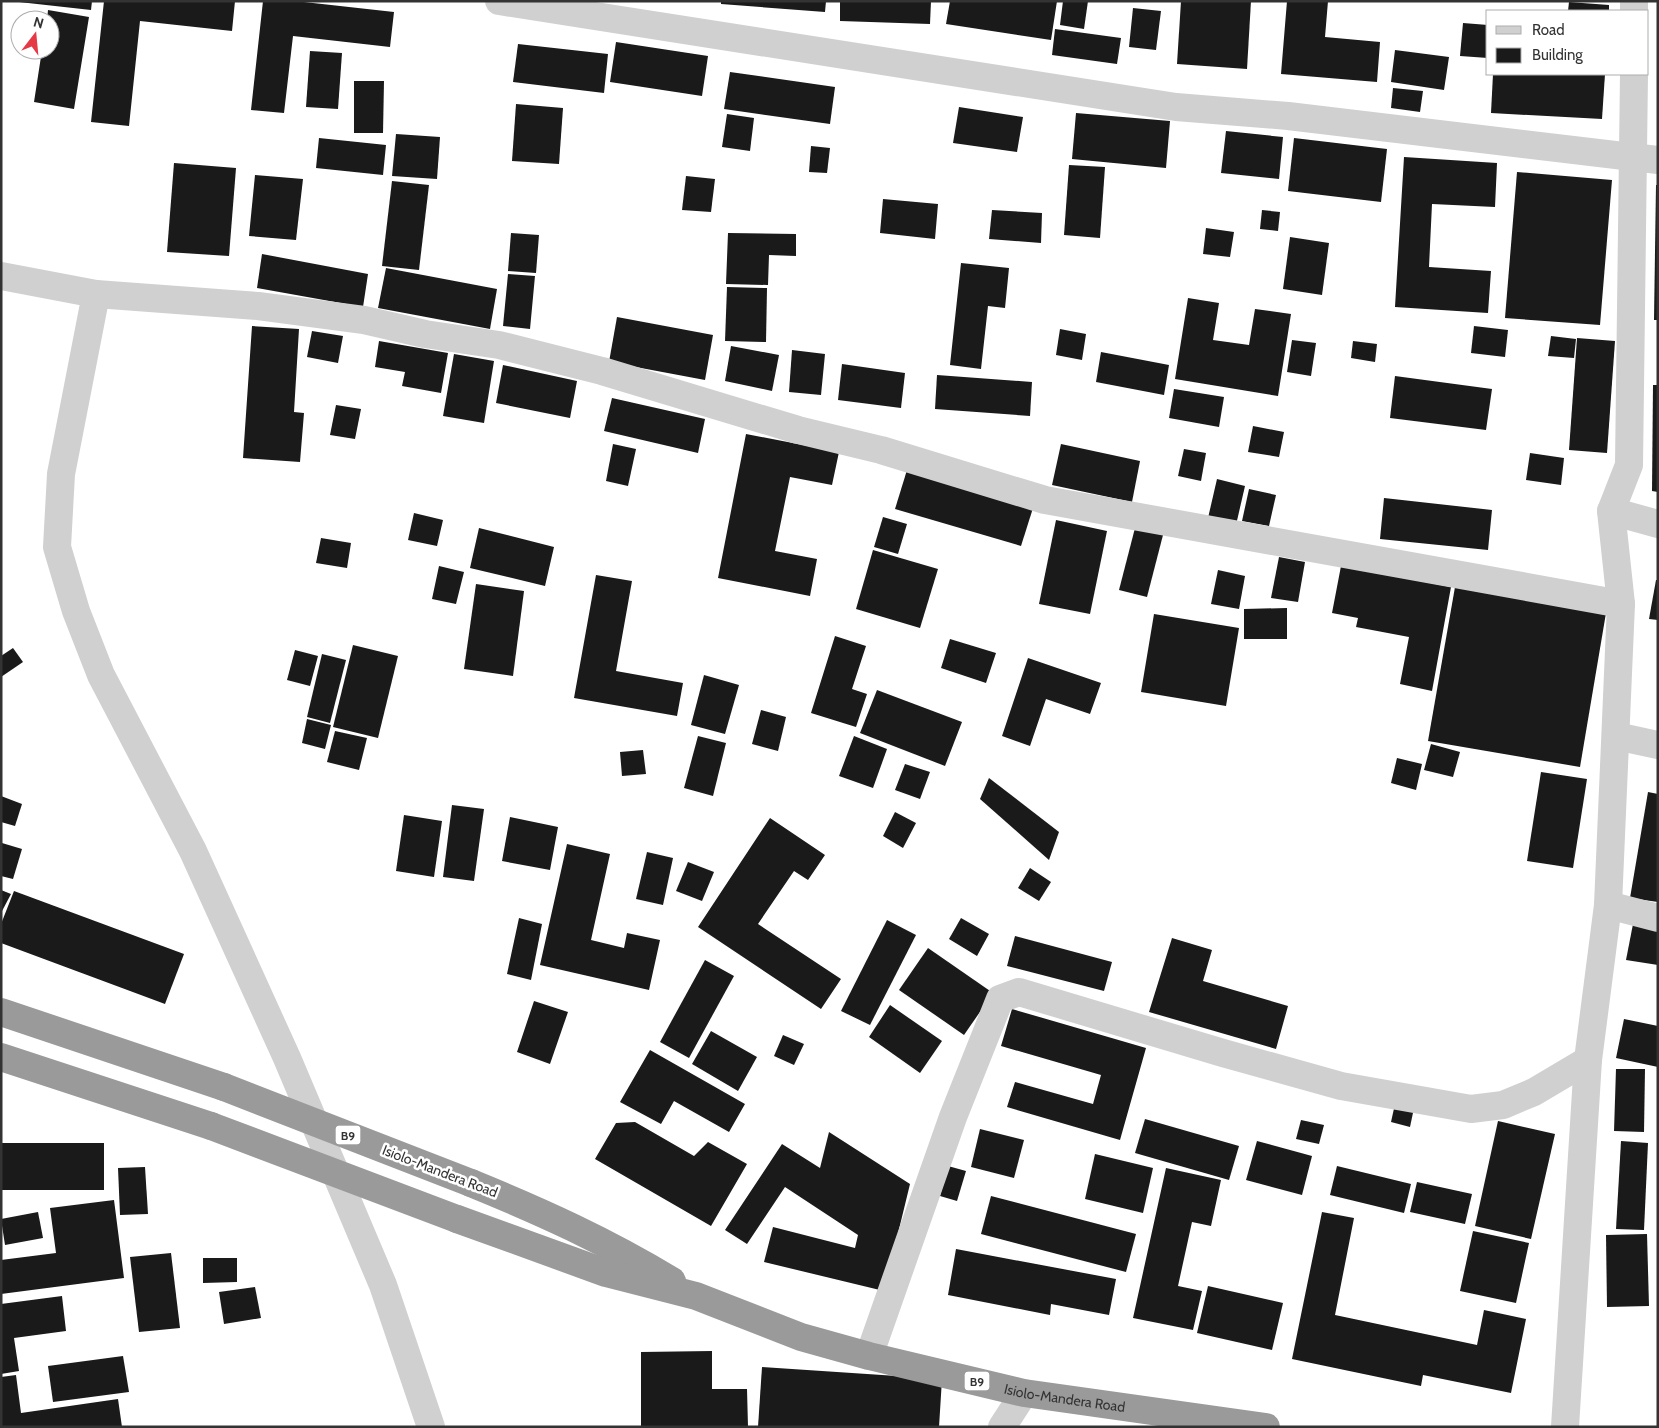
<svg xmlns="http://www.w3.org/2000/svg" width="1659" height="1428" viewBox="0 0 1659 1428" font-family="Cabin,sans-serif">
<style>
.building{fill:#1a1a1a}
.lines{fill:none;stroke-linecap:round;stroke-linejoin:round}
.street{stroke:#d0d0d0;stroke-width:28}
.highway{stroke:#9a9a9a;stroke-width:28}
.highway-bridge{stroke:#9a9a9a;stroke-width:28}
.labels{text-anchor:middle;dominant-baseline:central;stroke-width:5;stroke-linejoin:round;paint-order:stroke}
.shield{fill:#fff;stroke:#707070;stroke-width:1}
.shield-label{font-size:12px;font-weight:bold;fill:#333}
.street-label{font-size:14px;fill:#333;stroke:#fff}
</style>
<rect width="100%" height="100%" fill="#fff"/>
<g class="building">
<path d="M10 1H92L91 10Z"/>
<path d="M104 1H235L232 31 140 21 129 126 91 122Z"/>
<path d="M263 1H295L394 12 390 47 293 36 284 113 251 110Z"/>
<path d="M721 1H826L825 12 721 4Z"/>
<path d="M840 1H931L930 24 840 21Z"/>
<path d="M950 1H1057L1051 40 946 24Z"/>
<path d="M1063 1H1088L1084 29 1060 25Z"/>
<path d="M1181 1H1251L1247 69 1177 64Z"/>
<path d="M1287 1H1328L1325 37 1380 42 1377 82 1281 74Z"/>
<path d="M1569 2 1609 5V11H1568Z"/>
<path d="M1133 8 1161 11 1156 50 1129 47Z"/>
<path d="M48 10 89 17 74 109 34 102 42 50H50V20H47Z"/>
<path d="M1463 23 1488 25V58L1460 56Z"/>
<path d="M1055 29 1121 38 1117 64 1052 55Z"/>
<path d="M616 42 708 56 702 96 610 82Z"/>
<path d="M518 44 608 54 604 93 513 82Z"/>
<path d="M1395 50 1449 57 1444 90 1391 82Z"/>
<path d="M310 51 342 53 338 109 306 107Z"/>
<path d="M730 72 835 87 830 124 724 109Z"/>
<path d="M1493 74H1605L1602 119 1491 113Z"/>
<path d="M354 81H384L383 133H354Z"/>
<path d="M1393 88 1423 91 1420 112 1391 108Z"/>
<path d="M516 104 563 108 559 164 512 161Z"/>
<path d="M959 107 1023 117 1017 152 953 143Z"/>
<path d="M1076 113 1170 121 1166 168 1072 159Z"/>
<path d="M727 114 754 118 750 151 722 147Z"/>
<path d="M1226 131 1283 137 1279 179 1221 173Z"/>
<path d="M396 134 440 137 437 179 392 176Z"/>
<path d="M319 138 386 145 383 175 316 168Z"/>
<path d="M1294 138 1387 149 1381 202 1288 191Z"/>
<path d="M811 146 830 148 827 173 809 172Z"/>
<path d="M1404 157 1497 163 1495 207 1432 204 1429 267 1491 271 1488 313 1395 307Z"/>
<path d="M174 163 236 168 229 256 167 252Z"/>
<path d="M1069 165 1105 167 1100 238 1064 235Z"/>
<path d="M1517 172 1612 180 1600 325 1505 318Z"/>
<path d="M255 175 303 179 296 240 249 236Z"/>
<path d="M686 176 715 179 711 212 682 210Z"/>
<path d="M392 181 429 185 419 270 382 266Z"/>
<path d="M1656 185H1658V320H1654Z"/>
<path d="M883 199 938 204 935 239 880 233Z"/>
<path d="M992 210 1042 213 1041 243 989 239Z"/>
<path d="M1262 210 1280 212 1278 231 1260 229Z"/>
<path d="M1206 228 1234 232 1230 257 1203 254Z"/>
<path d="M511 233 539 235 536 273 508 271Z"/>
<path d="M728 233 796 234V256L769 255 768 285 726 284Z"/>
<path d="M1290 237 1329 243 1322 295 1283 289Z"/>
<path d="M262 254 368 274 363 307 257 288Z"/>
<path d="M961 263 1009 268 1005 308 988 306 981 369 950 365Z"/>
<path d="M386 268 497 289 490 329 378 308Z"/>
<path d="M508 274 535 276 530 329 503 326Z"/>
<path d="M727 287 767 288 766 342 725 341Z"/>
<path d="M1188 298 1219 303 1213 340 1249 345 1255 309 1291 314 1278 396 1175 379Z"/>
<path d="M617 317 713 335 705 380 609 362Z"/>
<path d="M252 326 299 329 294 412 304 413 300 462 243 458Z"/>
<path d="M1474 326 1508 330 1505 357 1471 353Z"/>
<path d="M1060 329 1086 334 1082 360 1056 355Z"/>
<path d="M312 331 343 336 338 363 307 357Z"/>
<path d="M1551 336 1576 339 1574 358 1548 356Z"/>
<path d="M1577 338 1615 341 1607 453 1569 450Z"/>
<path d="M1292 340 1316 343 1311 376 1287 372Z"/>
<path d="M379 341 448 353 441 393 402 386 405 372 375 367Z"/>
<path d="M1353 341 1377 344 1375 362 1351 358Z"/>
<path d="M731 346 779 355 772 391 725 381Z"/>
<path d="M792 350 825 354 821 395 789 392Z"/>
<path d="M1101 352 1169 365 1164 395 1096 382Z"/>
<path d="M454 354 494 361 484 423 443 416Z"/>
<path d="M842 364 905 373 901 408 838 400Z"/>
<path d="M503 365 577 381 570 418 496 403Z"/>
<path d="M937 375 1032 382 1030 416 935 409Z"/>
<path d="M1395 376 1492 389 1486 430 1390 418Z"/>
<path d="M1653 385H1658V492L1652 491Z"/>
<path d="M1174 389 1224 397 1219 427 1169 418Z"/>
<path d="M612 398 705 419 698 453 604 431Z"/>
<path d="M336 405 361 409 355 439 330 435Z"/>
<path d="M1253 426 1284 432 1279 457 1248 452Z"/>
<path d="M746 434 839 452 832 485 790 477 775 551 817 559 810 596 718 578Z"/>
<path d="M613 444 636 449 628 486 606 481Z"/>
<path d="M1061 444 1140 461 1132 502 1052 485Z"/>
<path d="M1184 449 1206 453 1201 481 1178 476Z"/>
<path d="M1530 453 1564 458 1561 485 1526 480Z"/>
<path d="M907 470 1033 508 1021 546 895 509Z"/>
<path d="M1217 479 1245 486 1236 525 1208 518Z"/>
<path d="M1249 489 1276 495 1269 526 1242 521Z"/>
<path d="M1384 498 1492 510 1488 550 1380 539Z"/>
<path d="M414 513 443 520 437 546 408 540Z"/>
<path d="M883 517 907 524 898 554 874 547Z"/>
<path d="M1056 520 1107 531 1090 614 1039 604Z"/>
<path d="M479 528 554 547 545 586 470 568Z"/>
<path d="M1135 528 1163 535 1147 597 1119 590Z"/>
<path d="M321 538 351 543 347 568 316 563Z"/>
<path d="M873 550 938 569 920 628 856 609Z"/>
<path d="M1279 557 1305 562 1298 602 1271 598Z"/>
<path d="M439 566 464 572 456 604 432 599Z"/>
<path d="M1341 566 1451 587 1432 691 1400 684 1409 637 1356 627 1358 618 1332 613Z"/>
<path d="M1218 570 1245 576 1239 609 1211 604Z"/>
<path d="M596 575 632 581 616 671 683 683 677 716 574 698Z"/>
<path d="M1656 580H1658V620L1649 619Z"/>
<path d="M476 584 524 591 513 676 464 669Z"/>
<path d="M1455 587 1606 613 1580 767 1428 741Z"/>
<path d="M1287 608V639H1244V609Z"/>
<path d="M1154 614 1239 628 1226 706 1141 692Z"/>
<path d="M835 636 866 646 852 689 867 694 856 727 811 713Z"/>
<path d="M950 639 996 653 986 683 941 668Z"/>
<path d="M353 645 398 656 378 738 333 727Z"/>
<path d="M13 648 23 662 1 677V656Z"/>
<path d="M295 650 318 656 310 686 287 680Z"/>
<path d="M322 654 346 660 330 723 307 717Z"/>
<path d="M1028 658 1101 683 1090 714 1046 699 1030 746 1002 736Z"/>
<path d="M704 675 739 685 725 734 691 725Z"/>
<path d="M877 690 962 722 945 766 860 733Z"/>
<path d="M761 710 786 717 778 751 752 744Z"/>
<path d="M307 719 331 725 325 749 302 743Z"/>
<path d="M335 731 367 738 359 770 327 762Z"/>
<path d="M698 736 726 743 713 796 684 788Z"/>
<path d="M854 736 887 749 873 788 839 776Z"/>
<path d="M1431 744 1460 752 1453 777 1424 770Z"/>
<path d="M643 750 646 774 622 776 620 752Z"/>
<path d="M1397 758 1422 764 1416 790 1391 783Z"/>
<path d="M905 764 930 772 920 799 895 790Z"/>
<path d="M1541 772 1587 779 1573 868 1527 861Z"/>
<path d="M989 778 1059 832 1049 860 980 799Z"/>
<path d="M1648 792 1658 794V902L1630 898Z"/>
<path d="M1 796 22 804 15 826 1 822Z"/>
<path d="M452 805 484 809 474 881 443 877Z"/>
<path d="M895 812 916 823 903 848 883 836Z"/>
<path d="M404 815 442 821 434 877 396 871Z"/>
<path d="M510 817 558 827 550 870 502 861Z"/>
<path d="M770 818 825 855 808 880 794 871 758 924 841 979 821 1009 698 927Z"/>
<path d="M2 843 22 849 13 879 1 876Z"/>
<path d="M567 844 610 854 591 940 624 948 627 933 660 940 649 990 540 965Z"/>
<path d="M647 852 673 858 663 905 636 899Z"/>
<path d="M688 862 714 872 702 901 676 891Z"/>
<path d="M1030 868 1051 882 1039 901 1018 888Z"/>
<path d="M1 890 11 894 1 913Z"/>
<path d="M14 891 184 954 165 1004 1 943V924Z"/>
<path d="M519 918 542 924 531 980 507 974Z"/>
<path d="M961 918 989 934 977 956 949 939Z"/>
<path d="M887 920 916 935 870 1025 841 1011Z"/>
<path d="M1633 924 1658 928V965L1626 960Z"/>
<path d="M1015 936 1112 962 1104 991 1007 966Z"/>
<path d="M1172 938 1212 950 1203 981 1288 1006 1276 1049 1149 1012Z"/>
<path d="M928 948 993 993 964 1035 899 990Z"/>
<path d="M705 960 734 976 689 1058 660 1042Z"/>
<path d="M534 1001 568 1012 550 1064 517 1052Z"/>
<path d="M890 1005 942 1041 920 1073 869 1037Z"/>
<path d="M1012 1009 1146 1048 1120 1140 1007 1107 1015 1082 1093 1104 1101 1075 1001 1046Z"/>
<path d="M1624 1019 1658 1026V1067L1616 1058Z"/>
<path d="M711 1031 757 1057 738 1091 692 1064Z"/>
<path d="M783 1035 804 1044 794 1065 774 1056Z"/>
<path d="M650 1050 745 1104 729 1132 674 1101 661 1124 620 1102Z"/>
<path d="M1616 1069H1645L1644 1132 1614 1131Z"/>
<path d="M1395 1104 1414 1108 1410 1127 1391 1122Z"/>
<path d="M1145 1119 1239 1146 1229 1180 1135 1153Z"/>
<path d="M1301 1120 1324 1125 1319 1144 1296 1139Z"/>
<path d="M1498 1121 1555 1134 1531 1239 1475 1226Z"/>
<path d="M635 1122 694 1156 708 1142 747 1164 711 1226 595 1159 616 1123Z"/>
<path d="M980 1129 1024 1140 1014 1178 971 1167Z"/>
<path d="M829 1132 910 1184 884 1291 764 1262 773 1227 855 1248 858 1235 785 1187 747 1244 725 1230 782 1144 820 1168Z"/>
<path d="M1257 1141 1312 1156 1302 1195 1246 1180Z"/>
<path d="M1621 1141 1648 1143 1644 1230 1616 1229Z"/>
<rect x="1" y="1143" width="103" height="47"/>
<path d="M1095 1154 1153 1168 1143 1213 1085 1199Z"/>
<path d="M948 1166 966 1171 957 1201 940 1196Z"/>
<path d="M1337 1166 1411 1184 1404 1213 1330 1195Z"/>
<path d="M145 1167 148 1214 120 1215 118 1168Z"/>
<path d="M1166 1168 1221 1180 1211 1226 1192 1222 1178 1286 1202 1291 1193 1330 1133 1318Z"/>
<path d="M1417 1182 1472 1194 1465 1224 1410 1212Z"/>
<path d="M991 1196 1136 1234 1126 1272 981 1234Z"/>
<path d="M114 1200 124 1278 1 1294V1260L56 1253 50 1208Z"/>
<path d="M38 1212 43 1238 5 1245 1 1219Z"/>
<path d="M1322 1212 1354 1218 1335 1315 1477 1345 1484 1310 1526 1319 1511 1393 1423 1375 1421 1386 1292 1359Z"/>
<path d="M1473 1231 1529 1243 1516 1303 1460 1291Z"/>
<path d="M1647 1234 1649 1306 1607 1307 1606 1235Z"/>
<path d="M956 1249 1116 1279 1109 1315 1051 1304 1050 1315 948 1295Z"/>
<path d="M171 1253 180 1328 139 1332 130 1257Z"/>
<path d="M203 1258H237V1282L203 1283Z"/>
<path d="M1208 1286 1283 1303 1272 1350 1197 1333Z"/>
<path d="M255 1287 261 1318 224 1324 219 1292Z"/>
<path d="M62 1296 66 1331 14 1338 19 1371 1 1374V1304Z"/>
<path d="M712 1351V1389H747L748 1427H641V1352Z"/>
<path d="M123 1356 129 1392 53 1402 48 1366Z"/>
<path d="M762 1367 942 1379 939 1427H758Z"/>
<path d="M16 1375 21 1413 118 1399 122 1427H1V1377Z"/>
</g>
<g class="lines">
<g class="street">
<path d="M499 1 1176 107 1288 116 1658 160"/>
<path d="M1634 1V11"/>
<path d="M1 276 96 294 61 474 57 547 76 611 101 675 193 851 287 1058 383 1285 431 1427"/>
<path d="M96 294 258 306 364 320 425 334 499 345 602 371 798 430 881 450 1045 500 1621 604"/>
<path d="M1611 511 1658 524"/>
<path d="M1616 736 1658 745"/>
<path d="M1608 905 1658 918"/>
<path d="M869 1356 953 1117 1000 999 1019 992 1223 1053 1341 1086 1471 1109 1503 1105 1534 1092 1588 1060"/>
<path d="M1002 1427 1024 1393"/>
<path d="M1565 1427 1588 1060 1608 905 1621 604 1611 511 1629 465 1634 74"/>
</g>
<g class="highway">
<path d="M1 1012 224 1087"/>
<path d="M1 1057 211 1126"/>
<path d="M471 1183C542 1212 606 1241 672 1281"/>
<path id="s1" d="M457 1219 606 1273 696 1296 801 1337 869 1356 1024 1393 1266 1427"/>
</g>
<g class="highway-bridge">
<path d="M224 1087 471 1183"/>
<path d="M211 1126 457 1219"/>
</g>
</g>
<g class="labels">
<g class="shield">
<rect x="335.5" y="1125.5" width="25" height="19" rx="4"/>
<rect x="964.5" y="1371.5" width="25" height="19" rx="4"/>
</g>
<g class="shield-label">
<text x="348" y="1135">B9</text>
<text x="977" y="1381">B9</text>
</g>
<g class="street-label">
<text transform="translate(440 1171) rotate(21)">Isiolo-Mandera Road</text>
<text stroke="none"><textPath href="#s1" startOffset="635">Isiolo-Mandera Road</textPath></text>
</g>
</g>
<rect width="1659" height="1428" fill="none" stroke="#333333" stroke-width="5"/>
<rect x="1486" y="10" width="162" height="65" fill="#ffffff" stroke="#adadad"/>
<rect x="1496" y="26" width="25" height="8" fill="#d0d0d0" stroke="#adadad"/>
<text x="1532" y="35" font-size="15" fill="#333333">Road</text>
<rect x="1496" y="48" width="25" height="15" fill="#1a1a1a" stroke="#adadad"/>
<text x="1532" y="60" font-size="15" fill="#333333">Building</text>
<g transform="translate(35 35) rotate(16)"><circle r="24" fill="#ffffff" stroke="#adadad"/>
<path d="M0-4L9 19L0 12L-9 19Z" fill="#e63946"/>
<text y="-8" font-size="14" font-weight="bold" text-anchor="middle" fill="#333333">N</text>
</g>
</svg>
